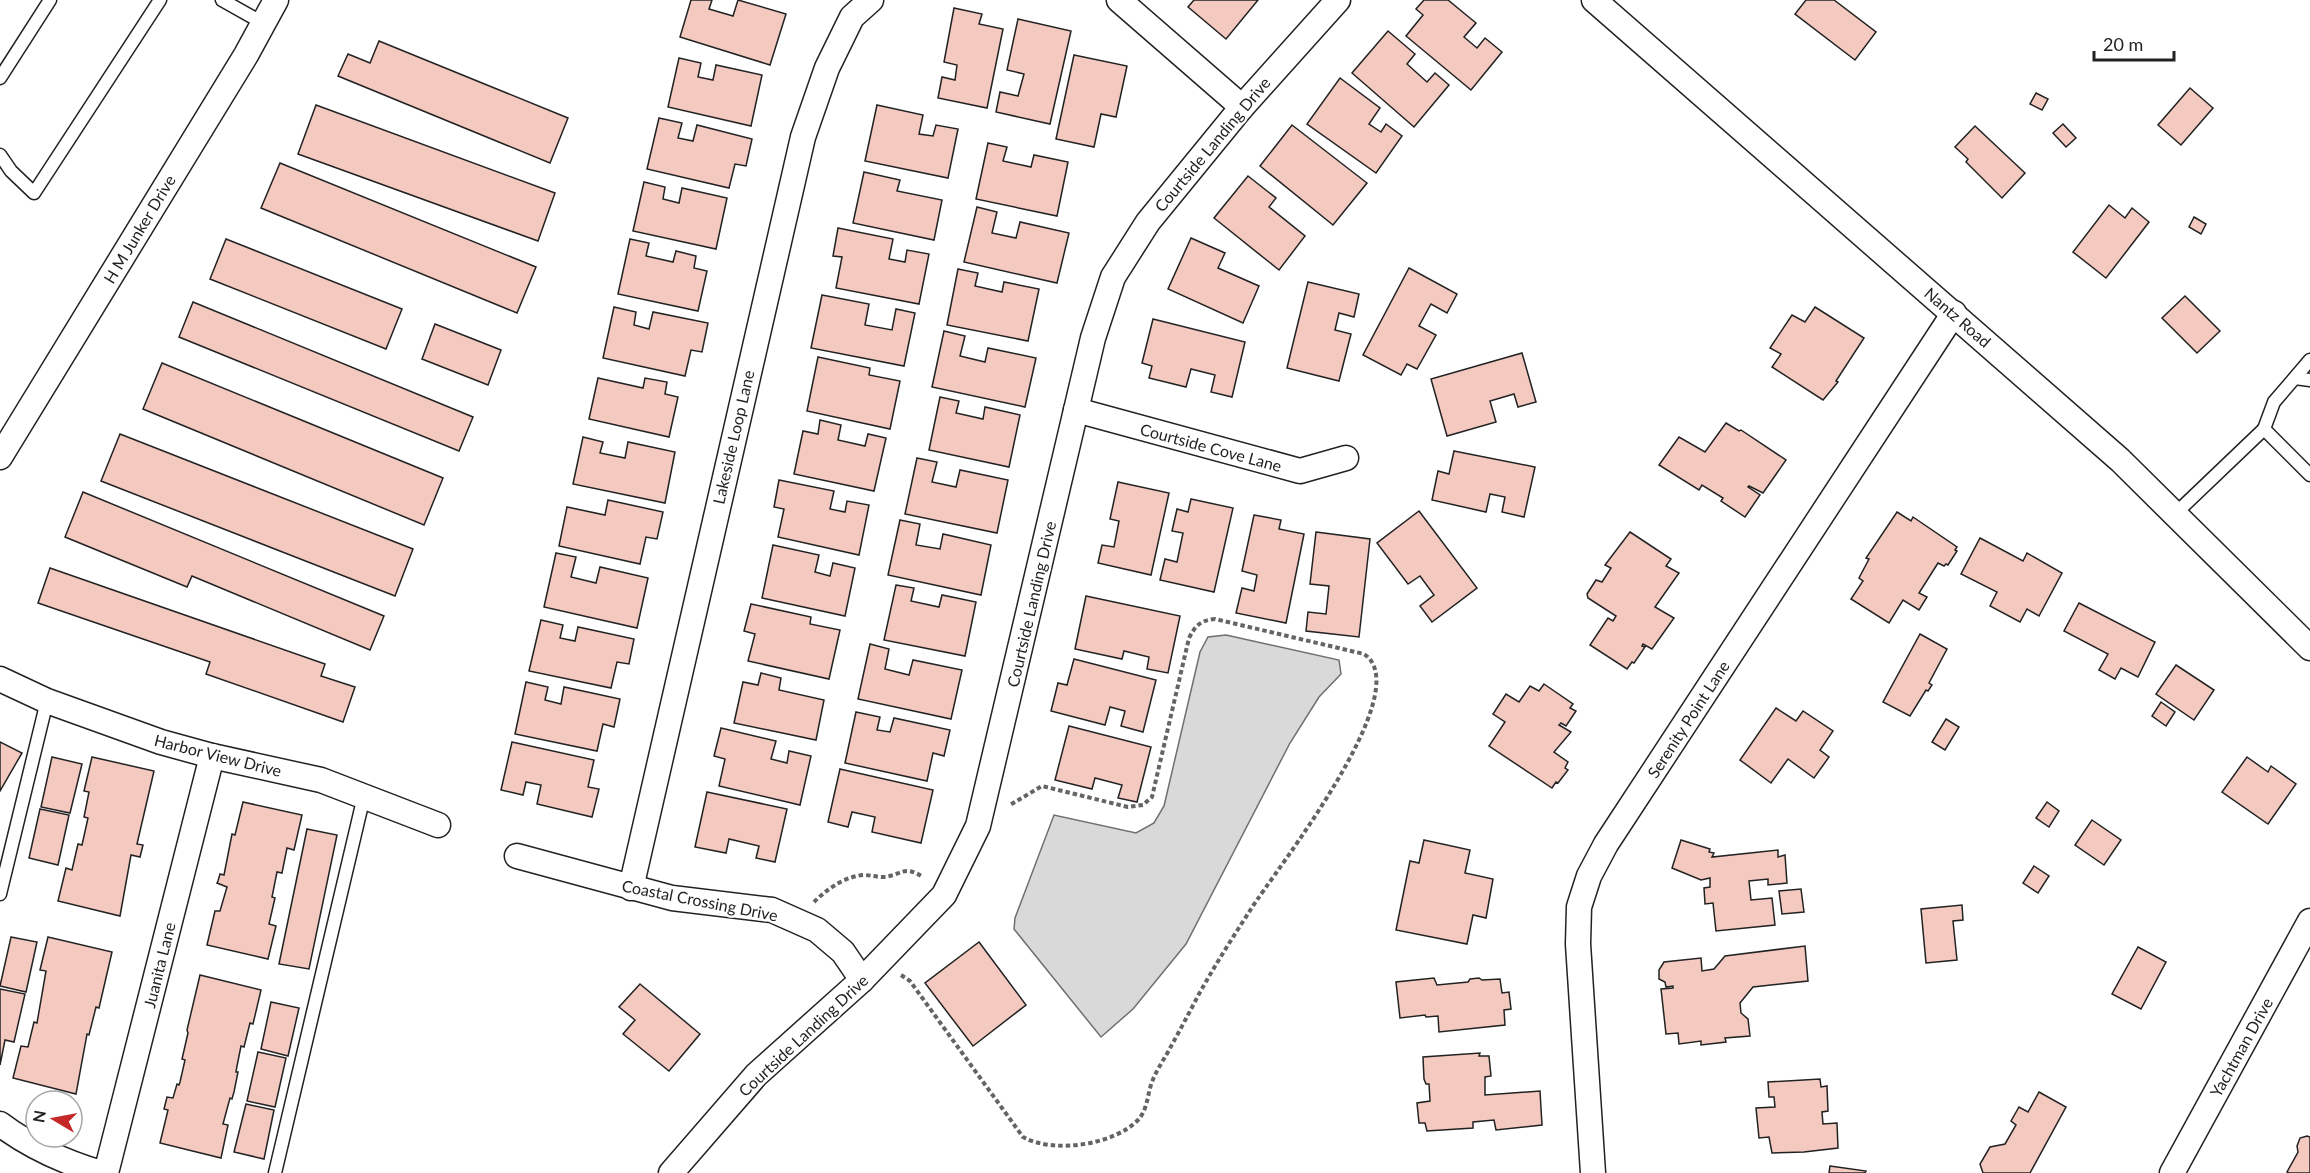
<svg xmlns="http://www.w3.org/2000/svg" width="2310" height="1173" viewBox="0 0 2310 1173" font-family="Lato,sans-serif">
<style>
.water{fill:#d9d9d9;stroke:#6f6f6f;stroke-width:1.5}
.building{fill:#f3c9c0;stroke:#222;stroke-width:1.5}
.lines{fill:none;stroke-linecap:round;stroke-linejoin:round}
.service-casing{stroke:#222;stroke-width:15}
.minor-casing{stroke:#222;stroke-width:27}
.path{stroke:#646464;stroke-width:4;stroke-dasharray:4.5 3;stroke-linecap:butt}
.service{stroke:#fff;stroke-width:12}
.minor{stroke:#fff;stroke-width:24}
.labels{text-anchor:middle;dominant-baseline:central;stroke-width:4.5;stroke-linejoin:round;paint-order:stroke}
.street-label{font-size:16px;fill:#222;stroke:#fff}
</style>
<rect width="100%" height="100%" fill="#fff"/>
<path class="water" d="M1226 635 1339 660 1341 674 1319 697 1290 743 1186 944 1133 1009 1101 1037 1014 929 1015 918 1054 815 1136 833 1154 823 1164 806 1200 652 1208 637Z"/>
<g class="building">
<path d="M691 0H712L709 9 733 16 738 0 786 14 770 65 680 37Z"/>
<path d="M1194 0H1258L1226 39 1188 7Z"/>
<path d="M1424 0H1448L1476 23 1464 37 1477 48 1485 38 1502 52 1471 90 1406 36 1423 15 1416 9Z"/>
<path d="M1806 0H1834L1876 32 1855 60 1795 14Z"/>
<path d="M954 8 982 14 979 24 1003 29 987 108 938 98 942 77 955 80 957 65 944 62Z"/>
<path d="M1018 19 1071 31 1050 124 996 112 1000 92 1018 96 1024 74 1007 70Z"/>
<path d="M1388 31 1415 54 1407 64 1427 82 1435 73 1449 85 1414 127 1352 73Z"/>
<path d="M379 41 568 118 550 163 338 76 348 54 370 63Z"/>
<path d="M1074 55 1127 66 1116 117 1101 114 1094 147 1056 139Z"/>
<path d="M679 58 701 63 698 77 713 80 716 65 762 75 751 126 668 107Z"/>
<path d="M1340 78 1380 108 1369 124 1381 132 1386 124 1402 136 1376 173 1307 124Z"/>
<path d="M2190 88 2213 108 2181 145 2158 125Z"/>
<path d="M2036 93 2048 99 2042 110 2030 104Z"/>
<path d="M316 105 555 193 538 241 298 154Z"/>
<path d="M877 105 923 115 919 134 933 136 936 125 958 129 948 178 865 161Z"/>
<path d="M659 118 682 123 678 138 693 141 697 125 752 139 746 166 735 164 729 188 647 169Z"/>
<path d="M2063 124 2076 138 2066 147 2053 133Z"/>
<path d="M1292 125 1367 183 1333 225 1260 166Z"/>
<path d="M1975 126 2025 173 2002 198 1966 162 1968 159 1955 147Z"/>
<path d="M988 143 1007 147 1003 161 1031 167 1034 155 1068 162 1057 216 976 199Z"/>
<path d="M280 163 536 267 517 313 261 208Z"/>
<path d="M864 172 900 180 897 191 942 200 934 240 853 223Z"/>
<path d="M1248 176 1276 198 1269 207 1305 236 1279 270 1214 218Z"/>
<path d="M644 182 665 187 663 199 679 203 682 188 727 198 716 249 633 231Z"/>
<path d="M2109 205 2125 218 2132 208 2149 222 2106 278 2073 252Z"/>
<path d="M977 207 997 212 992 233 1016 238 1020 222 1069 233 1057 283 964 262Z"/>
<path d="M2194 217 2206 224 2201 234 2189 227Z"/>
<path d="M838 228 893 239 889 259 905 262 907 250 929 254 919 304 836 288 842 257 833 256Z"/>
<path d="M1191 238 1225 253 1218 268 1259 286 1243 323 1168 289Z"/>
<path d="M226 239 402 309 386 349 210 279Z"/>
<path d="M630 239 649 243 646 256 673 262 676 251 696 256 694 268 707 271 698 311 618 294Z"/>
<path d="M1409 268 1457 294 1447 313 1431 304 1419 326 1436 335 1417 369 1407 364 1401 375 1363 355Z"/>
<path d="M958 269 978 273 975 286 1002 292 1004 282 1039 289 1028 341 947 325Z"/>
<path d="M1308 282 1359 294 1354 317 1339 313 1335 330 1351 334 1339 381 1287 368Z"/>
<path d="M822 295 869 304 865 325 892 330 896 309 915 313 904 366 811 348Z"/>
<path d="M2185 296 2220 331 2197 353 2162 318Z"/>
<path d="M193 302 473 417 459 451 179 337Z"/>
<path d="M614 307 636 312 634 325 649 329 653 312 708 323 702 352 691 350 685 376 603 358Z"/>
<path d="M1815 307 1864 338 1836 381 1838 382 1823 400 1772 367 1781 354 1770 348 1792 315 1805 322Z"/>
<path d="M1153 319 1245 342 1232 397 1211 392 1215 375 1191 369 1186 387 1149 378 1152 366 1142 363Z"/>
<path d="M435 324 501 350 488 385 422 359Z"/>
<path d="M944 331 965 336 960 356 985 362 988 348 1036 358 1025 407 932 387Z"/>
<path d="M1522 353 1536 402 1518 407 1514 394 1490 401 1496 422 1447 436 1431 379Z"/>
<path d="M818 357 870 368 869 375 900 381 890 429 807 411Z"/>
<path d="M162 363 443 478 424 525 143 409Z"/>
<path d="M598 378 643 388 645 378 667 382 665 394 678 397 669 437 589 419Z"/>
<path d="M940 397 959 401 956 413 983 419 985 407 1020 415 1009 467 929 450Z"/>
<path d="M820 420 841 425 838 440 865 446 868 434 886 438 874 491 794 474 803 431 818 434Z"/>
<path d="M1726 423 1739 431 1741 430 1786 460 1763 493 1749 486 1748 487 1760 495 1745 517 1721 501 1723 498 1702 485 1699 490 1659 465 1679 437 1705 452Z"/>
<path d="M120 434 413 549 395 596 101 481Z"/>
<path d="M583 437 603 442 600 453 625 458 628 442 675 452 665 503 573 484Z"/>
<path d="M1454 451 1535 467 1524 517 1502 512 1505 497 1490 494 1486 512 1432 500 1438 471 1449 474Z"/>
<path d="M917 458 937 462 932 482 956 487 960 470 1008 480 997 533 905 514Z"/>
<path d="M779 480 834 491 830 509 845 512 847 501 869 505 859 555 778 537 784 509 774 507Z"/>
<path d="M1118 482 1169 493 1151 575 1098 563 1102 545 1114 547 1119 521 1110 519Z"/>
<path d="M83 492 384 616 370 650 192 576 187 587 65 537Z"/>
<path d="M1191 499 1233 508 1214 592 1160 580 1165 559 1177 562 1183 533 1172 531 1177 509 1188 512Z"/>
<path d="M608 500 663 512 657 539 646 537 640 564 559 546 567 507 605 515Z"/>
<path d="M1419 511 1477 588 1432 622 1420 606 1434 595 1420 576 1408 584 1377 543Z"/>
<path d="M1897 512 1911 521 1913 517 1957 547 1955 550 1957 551 1948 565 1946 564 1944 566 1938 563 1919 593 1927 597 1919 610 1903 600 1889 623 1851 599 1863 581 1859 578 1869 559 1866 558Z"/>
<path d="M1254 515 1281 520 1279 529 1304 534 1286 623 1236 613 1242 588 1254 591 1257 575 1242 571Z"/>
<path d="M900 520 920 524 916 545 940 549 943 534 991 545 981 595 888 575Z"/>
<path d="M1316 532 1370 539 1359 637 1306 631 1308 612 1326 614 1329 586 1310 584Z"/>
<path d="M1630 532 1671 559 1666 566 1679 573 1655 607 1674 618 1652 649 1643 644 1642 646 1645 647 1634 663 1632 662 1627 669 1590 645 1608 618 1613 621 1616 616 1588 598 1587 594 1596 580 1602 582 1611 568 1605 565Z"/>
<path d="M1980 538 2023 561 2027 553 2062 573 2039 616 2027 609 2020 622 1990 606 1997 592 1961 574Z"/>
<path d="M773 545 819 555 815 572 830 576 833 563 855 568 845 616 762 598Z"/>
<path d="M556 553 576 557 571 577 596 583 600 567 648 578 637 628 544 607Z"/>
<path d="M50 568 325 664 321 676 355 687 343 722 206 674 210 662 38 603Z"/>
<path d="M896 585 914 588 911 601 939 607 942 595 976 602 965 656 884 640Z"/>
<path d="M1086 596 1180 616 1168 673 1147 669 1149 657 1124 651 1122 659 1075 649Z"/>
<path d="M2079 603 2155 642 2138 677 2121 668 2115 679 2099 670 2108 654 2064 631Z"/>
<path d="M751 604 811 617 810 624 840 630 829 679 748 661 755 634 744 631Z"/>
<path d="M541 620 563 625 560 638 575 641 578 627 634 639 629 664 617 662 611 688 529 671Z"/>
<path d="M1920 634 1947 649 1929 683 1932 685 1928 691 1926 690 1910 716 1883 702Z"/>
<path d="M870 644 889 649 885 669 909 675 913 660 962 670 951 719 858 699Z"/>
<path d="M1074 659 1156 680 1143 732 1121 726 1125 711 1110 707 1105 725 1051 711 1058 683 1067 685Z"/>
<path d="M2176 665 2214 690 2194 720 2156 694Z"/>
<path d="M761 673 781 678 779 690 824 700 816 740 734 723 743 682 758 685Z"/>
<path d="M526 682 548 687 545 700 561 704 564 687 620 699 614 727 603 724 597 751 515 734Z"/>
<path d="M1544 684 1573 704 1570 708 1576 711 1566 726 1561 723 1559 725 1571 732 1554 752 1568 762 1565 768 1568 770 1558 783 1556 782 1552 788 1489 746 1505 722 1493 714 1506 694 1519 702 1530 686 1539 691Z"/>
<path d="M2161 702 2175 712 2166 726 2152 716Z"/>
<path d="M1776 708 1796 721 1803 711 1833 731 1820 750 1829 757 1814 778 1788 759 1771 783 1740 760Z"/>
<path d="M856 712 880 717 877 730 890 732 894 718 950 730 944 756 933 753 927 781 845 763Z"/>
<path d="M1946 719 1959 727 1945 750 1932 742Z"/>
<path d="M1069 726 1151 747 1137 802 1118 798 1122 785 1095 778 1092 789 1055 780Z"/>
<path d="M721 728 776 741 771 759 787 763 789 751 811 756 800 805 719 786 725 759 714 756Z"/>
<path d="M0 742 22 753 0 791Z"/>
<path d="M512 742 594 760 588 787 599 789 592 817 537 804 541 785 526 782 523 795 501 790Z"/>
<path d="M52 757 82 764 70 813 41 807Z"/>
<path d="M92 757 154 771 137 844 143 845 140 857 131 855 120 916 58 901 66 868 72 870 78 844 82 845 88 818 84 817 89 792 84 791Z"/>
<path d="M2247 757 2268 772 2271 766 2296 784 2268 824 2222 792Z"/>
<path d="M840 769 933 790 921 843 872 832 875 817 852 812 848 827 828 822Z"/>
<path d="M707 792 787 809 775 862 756 858 759 846 729 839 726 853 695 847Z"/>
<path d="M243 802 302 815 294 850 287 848 282 873 277 872 272 897 275 898 269 924 276 926 268 959 207 945 215 911H220L227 887 217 883 218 881 220 874 224 875 232 834 235 835Z"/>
<path d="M2047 802 2059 811 2049 827 2036 818Z"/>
<path d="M40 809 69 815 58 865 29 858Z"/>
<path d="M2092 820 2121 840 2104 865 2075 845Z"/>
<path d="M307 829 337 835 309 969 279 964Z"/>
<path d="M1424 840 1470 850 1465 873 1493 879 1486 918 1473 915 1467 944 1396 930 1410 861 1419 863Z"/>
<path d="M1681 840 1710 849 1709 852 1714 853 1712 857 1778 850V857L1785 855 1787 883 1768 885V879L1749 881 1751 900 1772 898 1775 925 1716 931 1713 903 1705 904 1704 888 1710 887V878L1701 880 1672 868Z"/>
<path d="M2034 866 2049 876 2038 893 2023 883Z"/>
<path d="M1801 889 1804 912 1782 914 1779 891Z"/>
<path d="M1962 905 1963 920 1953 921 1957 960 1926 963 1921 909Z"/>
<path d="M11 937 37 942 26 992 0 986Z"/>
<path d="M48 937 112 952 99 1008 96 1007 89 1035 87 1034 76 1094 13 1078 21 1046 28 1047 34 1022 37 1023 46 971 40 970Z"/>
<path d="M979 942 1026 1005 973 1046 925 983Z"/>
<path d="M1805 946 1808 981 1753 987 1740 1003 1741 1013 1748 1019 1750 1036 1725 1038 1726 1042 1701 1045V1041L1679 1044 1678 1033 1666 1034 1661 989 1673 988V986L1666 987 1665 982 1659 979V970L1664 962 1701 958 1702 971 1714 969 1725 956Z"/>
<path d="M2138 947 2166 962 2141 1009 2112 994Z"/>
<path d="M200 975 261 990 253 1024 250 1023 244 1047 241 1046 237 1066 236 1072H238L234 1092 232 1099 230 1098 223 1124 228 1125 221 1158 160 1143 168 1110 164 1109 167 1097 173 1098 177 1084 179 1085 180 1082 185 1060 182 1059 188 1033 187 1030Z"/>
<path d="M1434 978 1437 985 1468 982 1470 979 1479 978 1482 980 1500 979 1502 993 1509 992 1511 1009 1504 1010 1505 1025 1439 1032 1438 1016 1426 1017 1425 1015 1400 1018 1396 982Z"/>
<path d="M640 984 700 1034 669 1071 623 1034 635 1020 619 1007Z"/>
<path d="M0 989 25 994 14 1042 5 1040 0 1065Z"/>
<path d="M271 1002 299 1008 288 1056 261 1049Z"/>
<path d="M258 1052 286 1058 275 1107 247 1101Z"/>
<path d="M1480 1053 1479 1056H1489L1491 1076 1485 1077V1095L1540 1091 1542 1125 1496 1130 1494 1120 1473 1122V1128L1427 1131 1425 1123H1419L1417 1103 1430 1101 1429 1084H1426L1424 1079 1423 1057Z"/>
<path d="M1820 1079 1821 1087 1827 1086 1828 1111 1822 1112 1823 1124 1837 1123 1838 1148 1804 1152 1772 1153 1769 1137 1759 1138 1756 1108 1775 1107 1774 1097H1769L1768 1082Z"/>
<path d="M2039 1092 2066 1107 2030 1173H1983L1980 1164 1990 1147 2005 1144 2016 1125 2011 1121 2019 1107 2028 1112Z"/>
<path d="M246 1104 274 1110 264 1159 234 1152Z"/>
<path d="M2307 1136 2310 1137V1173H2289L2287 1172 2298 1152 2297 1146 2300 1138Z"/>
<path d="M1830 1166 1866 1171 1865 1173H1829Z"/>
</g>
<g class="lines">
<g class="service-casing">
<g id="service">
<path d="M222 0 263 23"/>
<path d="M0 78 50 0"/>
<path d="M0 155 11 171 34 193 160 0"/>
<path d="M2295 378 2310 380"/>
<path d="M2264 429 2274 402 2310 360"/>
<path d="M2175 514 2264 429 2310 475"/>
<path d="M0 894 47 701"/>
<path d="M275 1173 364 796"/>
</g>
</g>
<g class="minor-casing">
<g id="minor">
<path d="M1119 0 1242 107"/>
<path d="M1594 0 2120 460 2310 648"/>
<path d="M1076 410 1300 471 1346 458"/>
<path d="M0 457 246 55 276 0"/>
<path d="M0 679 47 701 161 742 212 756 321 780 438 825"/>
<path d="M517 856 672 898 772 910 817 930 843 952 862 980"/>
<path d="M631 888 803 137 827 68 852 17 871 0"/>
<path d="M0 1124C32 1148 64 1162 101 1173"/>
<path d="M106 1173 212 756"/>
<path d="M671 1173 756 1075 862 980 944 895 978 826 1093 338 1113 277 1148 222 1242 107 1338 0"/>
<path d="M1593 1173 1578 944 1579 907 1589 876 1606 844 1954 313"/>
<path d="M2172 1173 2310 921"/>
</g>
</g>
<g class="path">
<path d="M814 902C827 889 844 877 863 875 870 875 876 877 883 877 901 876 903 864 923 877"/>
<path d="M901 975 910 981 1023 1137C1053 1154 1114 1145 1138 1120 1148 1109 1147 1095 1152 1082 1156 1071 1163 1061 1169 1050 1179 1032 1189 1013 1199 994 1215 965 1233 937 1251 909 1275 871 1419 690 1364 654L1215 619C1201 620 1195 626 1189 638L1152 797 1143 805 1128 807 1042 786 1010 805"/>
</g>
<use href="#service" class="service"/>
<use href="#minor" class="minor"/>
</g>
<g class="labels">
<g class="street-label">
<text transform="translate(1212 144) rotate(-50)">Courtside Landing Drive</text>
<text transform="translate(139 229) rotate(-59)">H M Junker Drive</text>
<text transform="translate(1958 317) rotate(41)">Nantz Road</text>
<text transform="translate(733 437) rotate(-77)">Lakeside Loop Lane</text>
<text transform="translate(1211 447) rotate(15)">Courtside Cove Lane</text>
<text transform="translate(1031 604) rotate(-77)">Courtside Landing Drive</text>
<text transform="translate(1688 719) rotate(-57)">Serenity Point Lane</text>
<text transform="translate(218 755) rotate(14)">Harbor View Drive</text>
<text transform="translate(700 900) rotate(11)">Coastal Crossing Drive</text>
<text transform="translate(159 965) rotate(-76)">Juanita Lane</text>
<text transform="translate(803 1035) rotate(-43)">Courtside Landing Drive</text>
<text transform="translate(2241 1047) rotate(-61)">Yachtman Drive</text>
</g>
</g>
<g transform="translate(54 1119) rotate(280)"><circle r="28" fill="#ffffff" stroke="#a7a7a7" stroke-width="1.5"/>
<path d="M0-4.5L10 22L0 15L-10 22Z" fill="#c62828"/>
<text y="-9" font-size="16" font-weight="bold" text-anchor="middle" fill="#222222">N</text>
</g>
<path d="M2094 51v9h80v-9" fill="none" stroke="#222222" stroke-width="3"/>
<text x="2103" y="51" font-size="18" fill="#222222" stroke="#ffffff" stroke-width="4.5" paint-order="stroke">20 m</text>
</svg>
